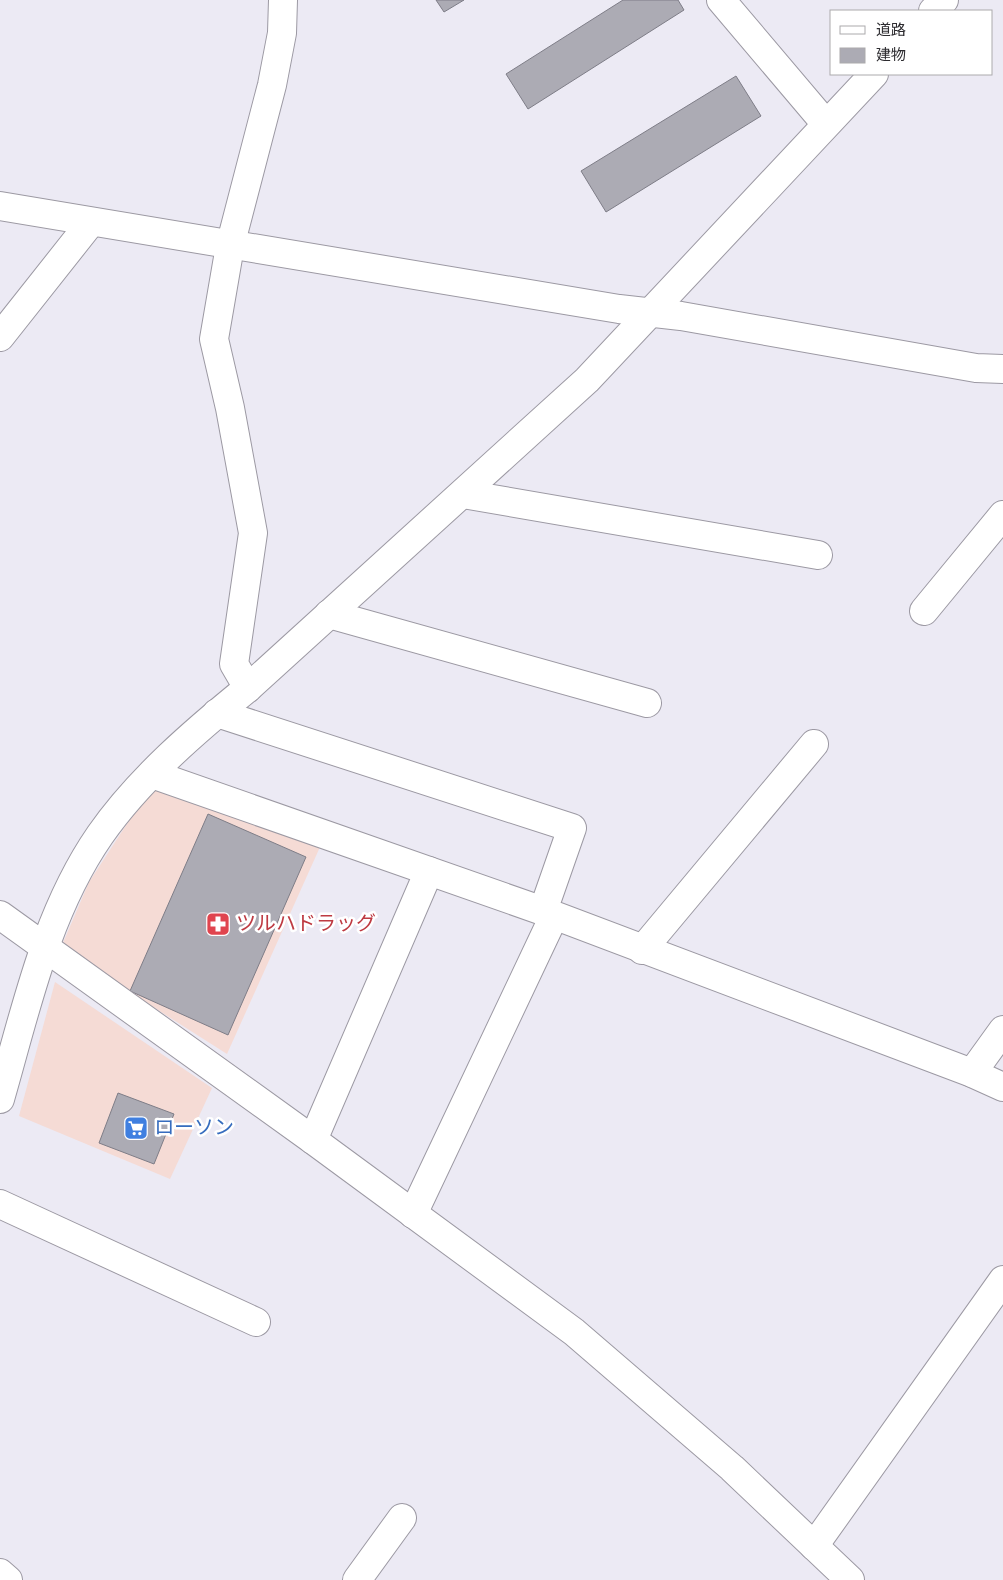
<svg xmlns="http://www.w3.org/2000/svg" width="1003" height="1580" viewBox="0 0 1003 1580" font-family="Spectral,'Noto Sans JP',serif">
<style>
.commercial{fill:#f5dbd5}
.building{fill:#acabb4;stroke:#7e7d87}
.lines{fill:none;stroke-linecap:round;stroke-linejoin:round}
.minor-casing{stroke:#9c99a3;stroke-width:30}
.minor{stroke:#fff;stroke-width:28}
.labels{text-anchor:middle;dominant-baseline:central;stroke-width:5;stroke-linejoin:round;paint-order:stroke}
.health-label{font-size:20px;fill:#be3a42;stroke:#fff;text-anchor:start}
.shop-label{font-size:20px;fill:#366cbe;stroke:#fff;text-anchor:start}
</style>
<rect width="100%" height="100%" fill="#eceaf4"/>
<g class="commercial">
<path d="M156 787 320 847 227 1054 95 970 62 945 89 882 132 816Z"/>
<path d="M55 982 212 1088 170 1179 19 1116Z"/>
</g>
<g class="building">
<path d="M436 0H464L444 12Z"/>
<path d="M623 0H678L684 10 528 109 506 74Z"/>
<path d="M736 76 761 116 606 212 581 171Z"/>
<path d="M208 814 306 857 228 1035 130 991Z"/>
<path d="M118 1093 174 1114 154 1164 99 1143Z"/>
</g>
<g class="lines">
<g class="minor-casing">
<g id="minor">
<path d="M721 0 826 124"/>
<path d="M933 11 944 0"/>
<path d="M0 206 619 309 681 316 976 368 1003 369"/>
<path d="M0 337 91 222"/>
<path d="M463 494 818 555"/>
<path d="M924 611 1003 515"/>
<path d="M329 614 647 703"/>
<path d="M248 688 234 664 253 533 230 408 214 339 230 246 272 85 282 33 283 0"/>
<path d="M217 713 572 828 543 911 972 1073 1003 1087"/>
<path d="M152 774 543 911"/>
<path d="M0 915 313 1140 574 1332 732 1468 850 1580"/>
<path d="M642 950 814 744"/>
<path d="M972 1073 1003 1030"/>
<path d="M0 1099C26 1009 46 913 100 835 139 779 195 731 248 688L587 380 874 74"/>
<path d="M313 1140 429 871"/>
<path d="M0 1204 256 1322"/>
<path d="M413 1214 554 916"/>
<path d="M814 1546 1003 1280"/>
<path d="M0 1573 8 1580"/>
<path d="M357 1580 402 1518"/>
</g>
</g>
<use href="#minor" class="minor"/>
</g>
<defs>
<g id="pharmacy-square" transform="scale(1.25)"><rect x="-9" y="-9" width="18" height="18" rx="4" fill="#e0444e" stroke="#fff"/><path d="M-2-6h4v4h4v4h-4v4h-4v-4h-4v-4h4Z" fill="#fff"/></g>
<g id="supermarket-square" transform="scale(1.25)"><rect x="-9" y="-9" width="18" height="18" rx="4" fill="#3f7fe0" stroke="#fff"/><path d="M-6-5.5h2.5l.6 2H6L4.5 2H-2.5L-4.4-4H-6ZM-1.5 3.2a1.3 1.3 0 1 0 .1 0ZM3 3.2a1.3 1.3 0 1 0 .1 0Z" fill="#fff"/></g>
</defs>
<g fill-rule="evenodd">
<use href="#pharmacy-square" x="218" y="924"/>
<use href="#supermarket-square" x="136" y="1128"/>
</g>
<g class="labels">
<g class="health-label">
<text x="236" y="924">ツルハドラッグ</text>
</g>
<g class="shop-label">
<text x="154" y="1128">ローソン</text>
</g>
</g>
<rect x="830" y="10" width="162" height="65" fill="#ffffff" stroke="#abaaac"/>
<rect x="840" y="26" width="25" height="8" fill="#ffffff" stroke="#abaaac"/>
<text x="876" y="35" font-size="15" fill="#2c2b2f">道路</text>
<rect x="840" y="48" width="25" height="15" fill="#acabb4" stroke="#abaaac"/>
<text x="876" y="60" font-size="15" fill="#2c2b2f">建物</text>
</svg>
